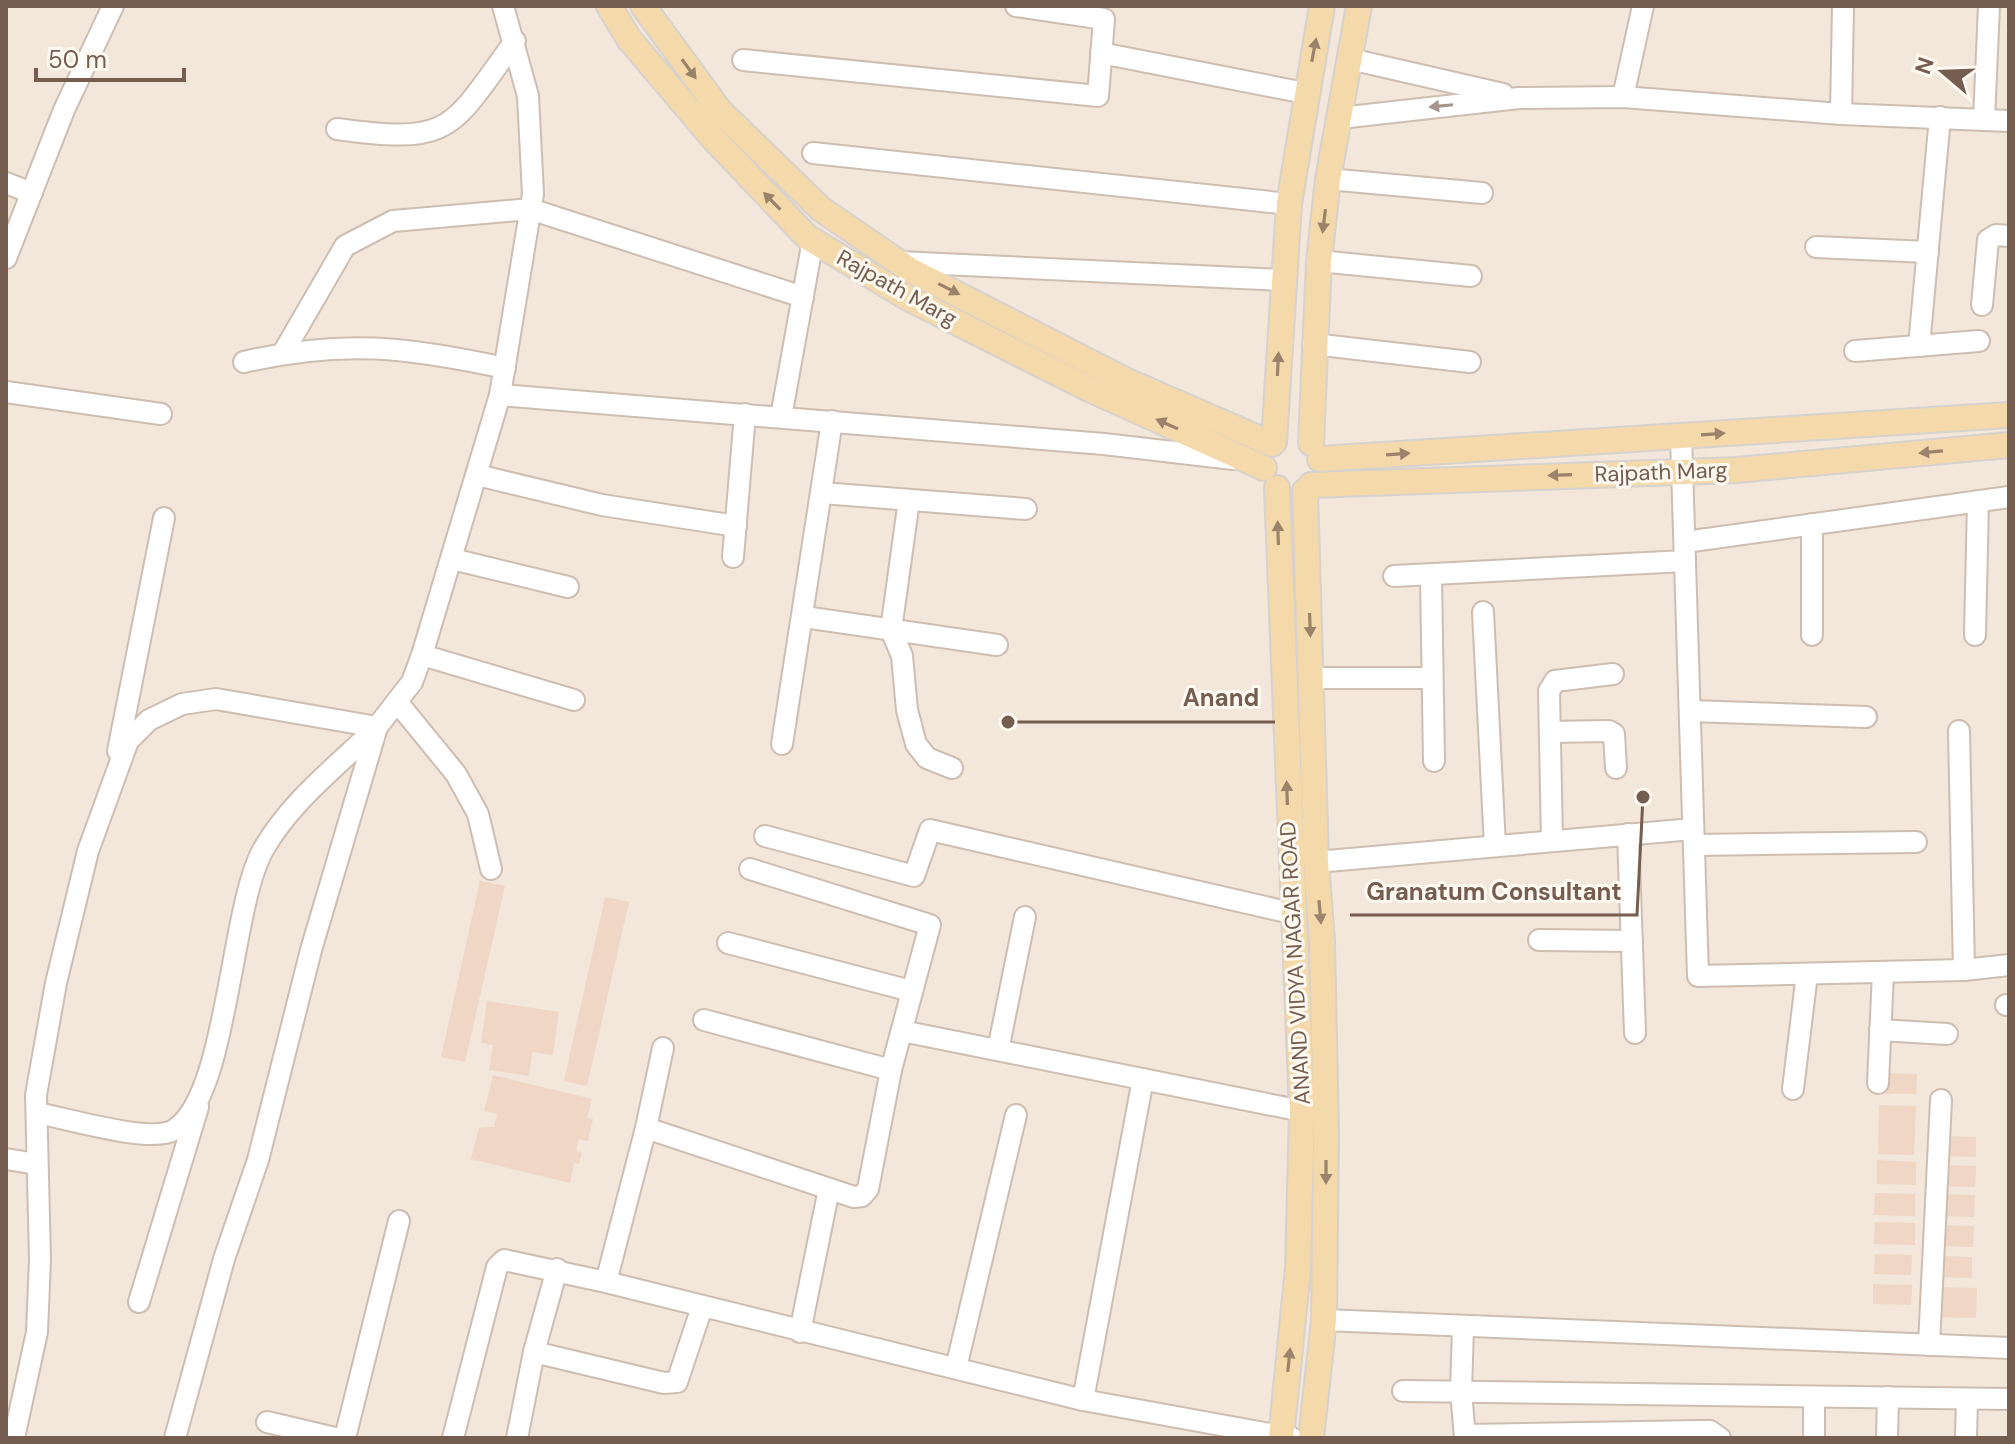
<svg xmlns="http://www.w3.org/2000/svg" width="2015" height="1444" viewBox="0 0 2015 1444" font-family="'DM Sans',sans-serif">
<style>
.residential{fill:#f2e7da}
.building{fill:#efd6c5}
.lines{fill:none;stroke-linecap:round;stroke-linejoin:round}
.minor-casing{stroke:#cdbeb1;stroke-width:24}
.major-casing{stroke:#d8d2ce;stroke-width:28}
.minor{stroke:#fff;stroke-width:20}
.major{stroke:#f4d9aa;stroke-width:24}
.oneway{fill:#9b826b}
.oneway2{fill:#a5968d}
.labels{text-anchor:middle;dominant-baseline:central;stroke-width:6;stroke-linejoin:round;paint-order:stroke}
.street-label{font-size:22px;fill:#755d50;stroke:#fef9f1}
.leader{fill:none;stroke:#755d50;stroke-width:3}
.callout-dot{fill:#755d50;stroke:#fef9f1;stroke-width:3}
.callout-label{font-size:24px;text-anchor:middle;font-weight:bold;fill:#755d50;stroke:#fef9f1;stroke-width:6;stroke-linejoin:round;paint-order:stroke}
</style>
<rect width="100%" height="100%" fill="#fbf5eb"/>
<rect class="residential" x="6" y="6" width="2003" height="1432"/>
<g class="building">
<path d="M480 881 505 886 465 1062 441 1057Z"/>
<path d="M605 897 629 902 587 1086 564 1081Z"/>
<path d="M487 1001 559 1012 553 1055 532 1052 529 1076 489 1070 493 1045 481 1043Z"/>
<path d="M1880 1073 1917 1074 1916 1094H1880Z"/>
<path d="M493 1075 592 1099 587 1118 593 1119 588 1141 579 1139 576 1151 582 1153 579 1164 574 1163 570 1183 471 1159 479 1128 494 1127 497 1114 484 1111Z"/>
<path d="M1879 1105 1916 1106 1914 1155 1878 1154Z"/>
<path d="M1940 1136 1976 1137V1157L1940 1156Z"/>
<path d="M1877 1160 1916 1162V1185L1877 1184Z"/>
<path d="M1940 1165 1976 1166 1975 1187 1940 1186Z"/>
<path d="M1875 1193 1915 1194V1216L1874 1215Z"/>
<path d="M1938 1194 1975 1195 1974 1217 1938 1216Z"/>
<path d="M1875 1222 1915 1223V1245L1874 1244Z"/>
<path d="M1938 1225 1974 1226 1973 1247 1937 1246Z"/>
<path d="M1875 1254 1912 1255 1911 1275 1874 1274Z"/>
<path d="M1938 1256 1972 1257V1278L1938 1277Z"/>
<path d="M1873 1284 1912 1285 1911 1305 1873 1304Z"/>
<path d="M1935 1287 1977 1288 1976 1318 1935 1317Z"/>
</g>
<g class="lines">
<g class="minor-casing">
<g id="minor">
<path d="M1101 53 1305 93"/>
<path d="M1350 59 1503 94"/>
<path d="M743 60 1098 96 1104 19 1016 6"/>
<path d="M1623 97 1643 6"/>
<path d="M1841 114 1843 6"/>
<path d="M1340 118 1519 98 1623 97 1841 114 2009 121"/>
<path d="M1984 120 1989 6"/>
<path d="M337 129C453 145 450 130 515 41"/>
<path d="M813 153 1289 204"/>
<path d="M1328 179 1482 193"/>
<path d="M6 183 32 193"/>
<path d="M1816 247 1928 252"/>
<path d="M6 258 64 110 113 6"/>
<path d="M1319 261 1471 276"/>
<path d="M899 262 1282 280"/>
<path d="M1982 305 1988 240 1996 235 2009 236"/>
<path d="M1313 344 1470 362"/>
<path d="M1919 346 1940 117"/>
<path d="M1855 351 1979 341"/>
<path d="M283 353 345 246 393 221 530 209 803 297"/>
<path d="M244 362C343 339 407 347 505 368"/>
<path d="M6 392 161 414"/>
<path d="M500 395 1104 444 1233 459"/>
<path d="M781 417 813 240"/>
<path d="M1681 436 1698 976 1964 970 2009 965"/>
<path d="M477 475 602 505 736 526"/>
<path d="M822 493 1026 509"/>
<path d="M909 500 891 630 902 656 907 710 916 744 927 758 952 768"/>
<path d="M1685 542 2009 497"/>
<path d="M733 557 745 414"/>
<path d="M452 559 568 587"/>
<path d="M1394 576 1685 561"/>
<path d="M1431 576 1434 761"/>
<path d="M1483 612 1495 846"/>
<path d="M804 617 997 645"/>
<path d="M1812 635V524"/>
<path d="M1975 635 1978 501"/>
<path d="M422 655 574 700"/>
<path d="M1312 678H1432"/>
<path d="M398 703 456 774 478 814 491 869"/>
<path d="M1690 711 1866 717"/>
<path d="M1959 731 1964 970"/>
<path d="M1550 732 1609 731 1614 734 1616 768"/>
<path d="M782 744 832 421"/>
<path d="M118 751 164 518"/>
<path d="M1628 834 1635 1033"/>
<path d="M765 836 914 876 930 830 1291 913"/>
<path d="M1552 841 1549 691 1555 681 1613 674"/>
<path d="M1694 845 1916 842"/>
<path d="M1316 862 1693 829"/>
<path d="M1539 940 1632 941"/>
<path d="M728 943 911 991"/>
<path d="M2006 1005H2009"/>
<path d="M704 1020 891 1070"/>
<path d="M1880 1030 1947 1034"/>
<path d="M902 1031 1302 1111"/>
<path d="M663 1048 646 1128 606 1282 1083 1400 1292 1438"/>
<path d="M998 1050 1025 917"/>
<path d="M1878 1083 1883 972"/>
<path d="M1793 1089 1807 974"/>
<path d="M37 1113C65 1118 151 1144 174 1130 228 1097 230 909 263 850 290 802 335 768 374 730"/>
<path d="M646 1128 854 1197 862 1196 868 1189 891 1070 930 925 750 869"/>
<path d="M6 1159 37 1164"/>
<path d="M139 1302 198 1107"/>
<path d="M1324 1320 2009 1348"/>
<path d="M1463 1326 1461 1391 1465 1438"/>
<path d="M800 1332 829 1189"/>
<path d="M1929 1345 1941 1100"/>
<path d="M534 1352 664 1383 677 1382 702 1307"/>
<path d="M956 1368 1016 1115"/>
<path d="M1403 1391 2009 1399"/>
<path d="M1083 1400 1143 1079"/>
<path d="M267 1422 335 1438"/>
<path d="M1465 1435 1700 1431H1710L1720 1438"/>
<path d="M14 1438 37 1332 40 1259 36 1095 56 983 88 851 128 741 149 720 182 704 216 699 377 727 412 682 422 655 500 395 533 194 528 96 503 6"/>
<path d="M175 1438 224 1259 258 1160 311 950 377 727"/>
<path d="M345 1438 399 1221"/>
<path d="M453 1438 497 1267 504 1260 606 1282"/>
<path d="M517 1438 534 1352 557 1269"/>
<path d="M1814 1438V1397"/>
<path d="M1887 1438 1888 1397"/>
<path d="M1966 1438 1967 1399"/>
</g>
</g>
<g class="major-casing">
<g id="major">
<path d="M609 6 629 39 711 136 807 237 908 298 1087 388 1264 468"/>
<path d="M643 6 720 111 821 209 910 270 1125 380 1272 444"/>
<path d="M1274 442 1289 204 1322 6"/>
<path d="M1311 443 1319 261 1328 179 1359 6"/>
<path d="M1320 459 2009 415"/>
<path d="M1311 485 1737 470 2009 445"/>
<path d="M1277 488 1302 1111 1298 1268 1281 1438"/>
<path d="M1305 491 1316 862 1322 941 1326 1134 1324 1320 1311 1438"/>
</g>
</g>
<use href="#minor" class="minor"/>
<use href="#major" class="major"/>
</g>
<defs><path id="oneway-solid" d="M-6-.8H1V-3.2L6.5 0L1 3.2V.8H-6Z" transform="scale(2)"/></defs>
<g class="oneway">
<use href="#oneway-solid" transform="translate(1314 50) rotate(-79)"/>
<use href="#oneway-solid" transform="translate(689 69) rotate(54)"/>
<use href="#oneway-solid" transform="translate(772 201) rotate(-134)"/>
<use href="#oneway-solid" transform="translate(1324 221) rotate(97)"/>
<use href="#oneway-solid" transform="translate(949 289) rotate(27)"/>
<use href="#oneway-solid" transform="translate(1278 364) rotate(-87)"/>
<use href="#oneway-solid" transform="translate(1167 424) rotate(-156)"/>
<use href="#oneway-solid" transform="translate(1713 434) rotate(-4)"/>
<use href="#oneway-solid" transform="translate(1931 452) rotate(175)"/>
<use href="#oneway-solid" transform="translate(1398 454) rotate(-4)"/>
<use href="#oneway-solid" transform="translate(1560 475) rotate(178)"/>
<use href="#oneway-solid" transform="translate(1278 533) rotate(-92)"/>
<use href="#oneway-solid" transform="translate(1310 625) rotate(88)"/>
<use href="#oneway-solid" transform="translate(1287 793) rotate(-92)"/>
<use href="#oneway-solid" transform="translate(1320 912) rotate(85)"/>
<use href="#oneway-solid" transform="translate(1326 1172) rotate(90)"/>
<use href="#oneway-solid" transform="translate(1289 1360) rotate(-84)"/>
</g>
<use class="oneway2" href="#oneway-solid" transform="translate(1441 106) rotate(174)"/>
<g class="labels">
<g class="street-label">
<text transform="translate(897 288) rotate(29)">Rajpath Marg</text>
<text transform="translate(1661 472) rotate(-2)">Rajpath Marg</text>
<text transform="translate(1295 963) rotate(-93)">ANAND VIDYA NAGAR ROAD</text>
</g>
</g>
<path class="leader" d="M1008 722L1167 722H1275M1643 797L1637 915H1350"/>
<g class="callout-dot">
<circle cx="1008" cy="722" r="8"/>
<circle cx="1643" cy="797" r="8"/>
</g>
<g class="callout-label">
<text x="1221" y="706">Anand</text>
<text x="1494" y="900">Granatum Consultant</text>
</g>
<rect width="2015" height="1444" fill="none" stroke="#755d50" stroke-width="16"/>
<g transform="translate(1943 72) rotate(289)" stroke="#fef9f1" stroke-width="6" paint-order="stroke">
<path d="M0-6L14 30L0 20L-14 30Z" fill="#755d50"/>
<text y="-12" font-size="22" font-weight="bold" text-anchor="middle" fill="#755d50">N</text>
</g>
<path d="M36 68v12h148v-12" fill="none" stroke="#755d50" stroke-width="4"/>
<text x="48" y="68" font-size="24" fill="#755d50" stroke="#fef9f1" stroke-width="6" paint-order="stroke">50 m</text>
</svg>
